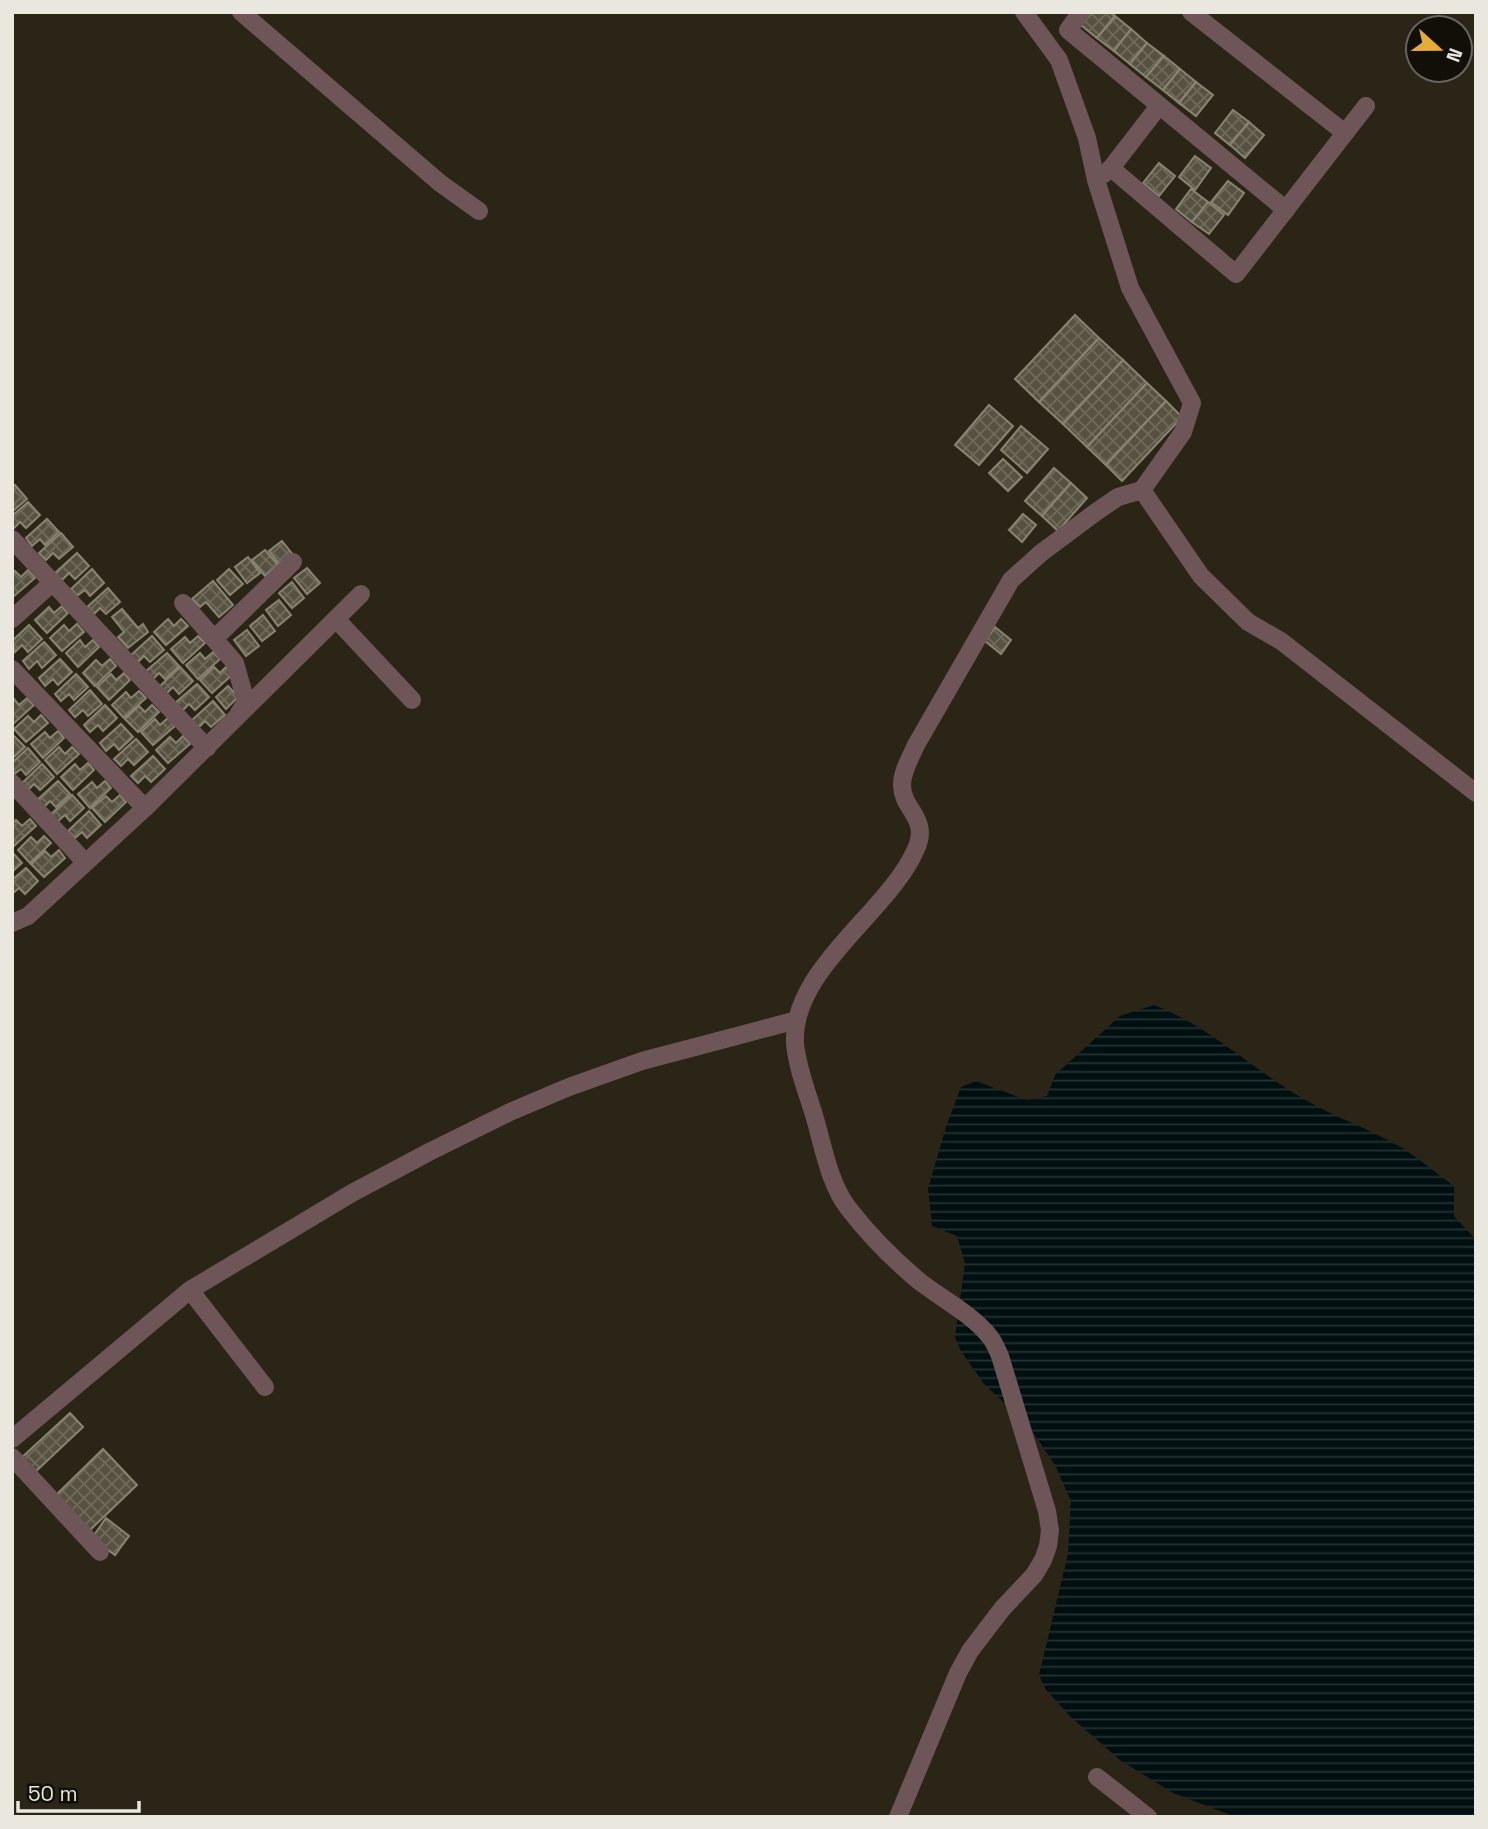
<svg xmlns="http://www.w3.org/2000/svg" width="1488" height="1829" viewBox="0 0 1488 1829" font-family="'Space Grotesk',sans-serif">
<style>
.water{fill:url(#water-rules)}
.building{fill:url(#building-cross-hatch);stroke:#898472;stroke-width:2}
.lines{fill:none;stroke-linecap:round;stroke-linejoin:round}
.street{stroke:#6d5558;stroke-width:18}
</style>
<defs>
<pattern id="water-rules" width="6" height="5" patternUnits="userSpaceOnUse" patternTransform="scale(1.75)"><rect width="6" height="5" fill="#000f10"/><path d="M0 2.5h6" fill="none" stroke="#253232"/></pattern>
<pattern id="building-cross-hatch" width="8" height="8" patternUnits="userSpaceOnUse" patternTransform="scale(1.75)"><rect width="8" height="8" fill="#565141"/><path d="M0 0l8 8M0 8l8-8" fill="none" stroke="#6e6a5c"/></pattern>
</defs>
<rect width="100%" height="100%" fill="#2a2517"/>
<path class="water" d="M1154 1005C1209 1026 1251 1068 1302 1098 1334 1117 1370 1129 1402 1148 1420 1159 1437 1174 1454 1186V1216L1476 1240V1817H1236L1173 1793 1120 1760 1071 1717 1046 1690 1039 1675 1068 1554 1071 1501 1055 1465 1028 1425 984 1384 961 1351 955 1337 965 1263 957 1236 932 1226 928 1188 947 1124 961 1087 976 1081 1027 1100 1047 1096 1055 1075 1120 1016Z"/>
<g class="building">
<path d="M1091 12H1109L1115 16 1097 38 1081 25Z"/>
<path d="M1115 16 1131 29 1114 51 1097 38Z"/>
<path d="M1131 29 1147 43 1130 64 1114 51Z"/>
<path d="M1147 43 1164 56 1146 77 1130 64Z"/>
<path d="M1164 56 1180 69 1163 90 1146 77Z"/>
<path d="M1180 69 1196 82 1179 103 1163 90Z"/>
<path d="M1196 82 1213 95 1196 116 1179 103Z"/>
<path d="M1233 110 1249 122 1230 145 1215 133Z"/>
<path d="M1249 122 1264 135 1245 158 1230 145Z"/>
<path d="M1195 156 1211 168 1195 190 1179 177Z"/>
<path d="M1159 163 1175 176 1159 196 1143 183Z"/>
<path d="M1228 181 1244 193 1228 215 1211 202Z"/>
<path d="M1191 189 1208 202 1192 222 1176 209Z"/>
<path d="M1208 202 1224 215 1209 234 1192 222Z"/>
<path d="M1075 315 1099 338 1039 402 1015 379Z"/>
<path d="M1099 338 1123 360 1063 424 1039 402Z"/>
<path d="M1123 360 1147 383 1087 447 1063 424Z"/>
<path d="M1147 383 1166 401 1106 465 1087 447Z"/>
<path d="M1166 401 1182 417 1122 481 1106 465Z"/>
<path d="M989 405 1013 426 979 465 955 445Z"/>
<path d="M1021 426 1048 449 1027 473 1001 450Z"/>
<path d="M1003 459 1022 477 1008 491 989 473Z"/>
<path d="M1054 468 1071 483 1042 516 1025 501Z"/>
<path d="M1071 483 1087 498 1058 531 1042 516Z"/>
<path d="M15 485 27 499 13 511 12 488Z"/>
<path d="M28 502 40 515 26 528 20 522 13 529 12 516Z"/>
<path d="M1023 514 1036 525 1022 542 1009 530Z"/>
<path d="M47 519 59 532 45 545 40 539 32 546 26 538Z"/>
<path d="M61 533 73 547 59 559 53 553 46 560 39 553Z"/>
<path d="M282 541 294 556 281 566 269 551Z"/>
<path d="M265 550 278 565 265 576 252 560Z"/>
<path d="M77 553 89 566 75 579 69 573 62 580 55 573Z"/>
<path d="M248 557 260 573 247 583 235 567Z"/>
<path d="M307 568 320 583 307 594 294 578Z"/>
<path d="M92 569 104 583 90 596 85 590 77 596 71 589Z"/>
<path d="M229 569 243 584 230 595 217 580Z"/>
<path d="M28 570 35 578 13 597 12 574 15 571 21 577Z"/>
<path d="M213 581 233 605 219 617 206 602 200 607 192 599Z"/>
<path d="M292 582 304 598 292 608 279 593Z"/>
<path d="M108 588 120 602 106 614 100 608 93 615 86 608Z"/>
<path d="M279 600 291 615 278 626 266 610Z"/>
<path d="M62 606 68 613 47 633 35 620 49 607 54 613Z"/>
<path d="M122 609 138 628 143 624 148 632 128 648 118 637 124 632 112 617Z"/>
<path d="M263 615 275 631 262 641 250 626Z"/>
<path d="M168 619 174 626 181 619 188 626 166 645 154 632Z"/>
<path d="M77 624 84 632 62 651 50 638 64 625 69 631Z"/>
<path d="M29 625 42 639 28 652 22 645 15 652 12 641Z"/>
<path d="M995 627 1011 640 1001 654 985 641Z"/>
<path d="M247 630 259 646 246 656 234 640Z"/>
<path d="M152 636 164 650 150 662 144 656 137 663 130 656Z"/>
<path d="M198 636 205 643 183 663 171 649 185 637 190 643Z"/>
<path d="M80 640 85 647 93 640 99 647 78 667 66 653Z"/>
<path d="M44 642 56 655 42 668 37 661 29 669 23 661Z"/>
<path d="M213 652 220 659 198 679 186 665 200 653 205 659Z"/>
<path d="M167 653 179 666 165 679 159 673 152 680 145 672Z"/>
<path d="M60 659 72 672 58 685 53 679 45 686 39 678Z"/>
<path d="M110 659 116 666 95 686 83 673 96 660 102 666Z"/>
<path d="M227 666 234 673 212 693 200 680 214 667 220 673Z"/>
<path d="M180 667 193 681 179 694 173 687 166 694 159 687Z"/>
<path d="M124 673 130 680 109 700 97 687 111 674 116 680Z"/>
<path d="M76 674 88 687 74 700 69 694 61 701 55 694Z"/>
<path d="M197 684 209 697 195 710 189 704 182 711 175 703Z"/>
<path d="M228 686 238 697 226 709 216 697Z"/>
<path d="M90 690 102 704 88 716 83 710 75 717 69 710Z"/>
<path d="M139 691 146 698 124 718 112 705 126 692 131 698Z"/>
<path d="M27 698 34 705 12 725V701L14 699 19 705Z"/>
<path d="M213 701 225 715 211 727 205 721 198 728 191 721Z"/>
<path d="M105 705 117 718 103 731 98 725 90 732 84 725Z"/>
<path d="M152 705 159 712 138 732 125 719 139 706 145 712Z"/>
<path d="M41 715 48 723 26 742 14 729 28 716 34 722Z"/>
<path d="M168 718 175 726 153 745 141 732 155 719 160 725Z"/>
<path d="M121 724 133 737 119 750 114 744 106 751 100 743Z"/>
<path d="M58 731 64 738 43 758 31 744 45 732 50 738Z"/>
<path d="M12 734 25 747 12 759Z"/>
<path d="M183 736 190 744 168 763 156 750 170 737 176 743Z"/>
<path d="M136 739 148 752 134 765 128 759 121 766 114 759Z"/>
<path d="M59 747 65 754 72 747 79 754 57 774 45 760Z"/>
<path d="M28 748 40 762 26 775 21 769 13 775 12 763Z"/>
<path d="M153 756 165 769 151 782 145 776 138 783 131 776Z"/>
<path d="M88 763 94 770 73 790 61 777 75 764 80 770Z"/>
<path d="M42 764 54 777 40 790 34 784 27 791 21 784Z"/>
<path d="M58 781 70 794 56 807 50 801 43 808 36 801Z"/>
<path d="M105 781 111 788 90 808 78 794 92 782 97 788Z"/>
<path d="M72 795 84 808 70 821 65 815 57 822 50 815Z"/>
<path d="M120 795 126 802 105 822 92 808 106 796 112 802Z"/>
<path d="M89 811 101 825 87 838 82 832 75 838 68 831Z"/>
<path d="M30 819 36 826 14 846 12 843V824L16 820 22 826Z"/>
<path d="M44 836 51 843 30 863 18 850 31 837 37 843Z"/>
<path d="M59 850 65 858 44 877 31 864 45 851 51 857Z"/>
<path d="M12 852 22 863 12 872Z"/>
<path d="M26 868 38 881 25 894 19 888 12 894V880Z"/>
<path d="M70 1413 83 1427 33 1474 20 1459Z"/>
<path d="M103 1449 137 1485 89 1531 55 1496Z"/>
<path d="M106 1518 129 1536 115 1555 92 1538Z"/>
</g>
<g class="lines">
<g class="street">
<path d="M241 12 440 183 479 211"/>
<path d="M1024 12 1059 60 1087 138 1096 180 1130 288 1192 403 1183 432 1142 490 1201 576 1248 622 1281 641 1476 793"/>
<path d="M1081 12 1068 30 1286 210"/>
<path d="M1191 12 1345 133"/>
<path d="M1111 168 1236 274 1366 106"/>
<path d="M1104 174 1111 168 1159 106"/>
<path d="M12 539 207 748"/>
<path d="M183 603 235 663 246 702 239 713"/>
<path d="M12 619 53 582"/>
<path d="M336 619 412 700"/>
<path d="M214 639 293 562"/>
<path d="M12 669 145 808"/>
<path d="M12 783 85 862"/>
<path d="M12 923 28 916 145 808 361 594"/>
<path d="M190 1290 265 1387"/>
<path d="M12 1439 190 1290 352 1193 431 1151 510 1112 569 1087 642 1061 797 1020"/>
<path d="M12 1457 100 1552"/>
<path d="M1097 1777 1148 1817"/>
<path d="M898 1817 958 1673 970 1651 1002 1609 1034 1575 1043 1560 1048 1546 1050 1530 1047 1511 1000 1356C997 1349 994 1342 990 1337 972 1314 942 1299 919 1281 894 1260 869 1235 849 1209 829 1184 823 1145 814 1115 807 1092 797 1067 795 1043 791 969 889 912 916 849 930 818 902 810 902 785 902 771 911 757 916 745L1011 580 1041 553 1096 512 1118 497 1142 490"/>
</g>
</g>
<rect width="1488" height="1829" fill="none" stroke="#eae7de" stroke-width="28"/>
<g transform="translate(1439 49) rotate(111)"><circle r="33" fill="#110f08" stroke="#68655e" stroke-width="2"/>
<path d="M0-5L12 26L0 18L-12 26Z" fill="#e5ad35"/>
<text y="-10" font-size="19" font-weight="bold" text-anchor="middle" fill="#eae7de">N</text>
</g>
<path d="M18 1801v10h121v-10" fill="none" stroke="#eae7de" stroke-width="3.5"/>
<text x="28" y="1801" font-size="21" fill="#eae7de" stroke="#110f08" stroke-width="5" paint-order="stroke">50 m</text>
</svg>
